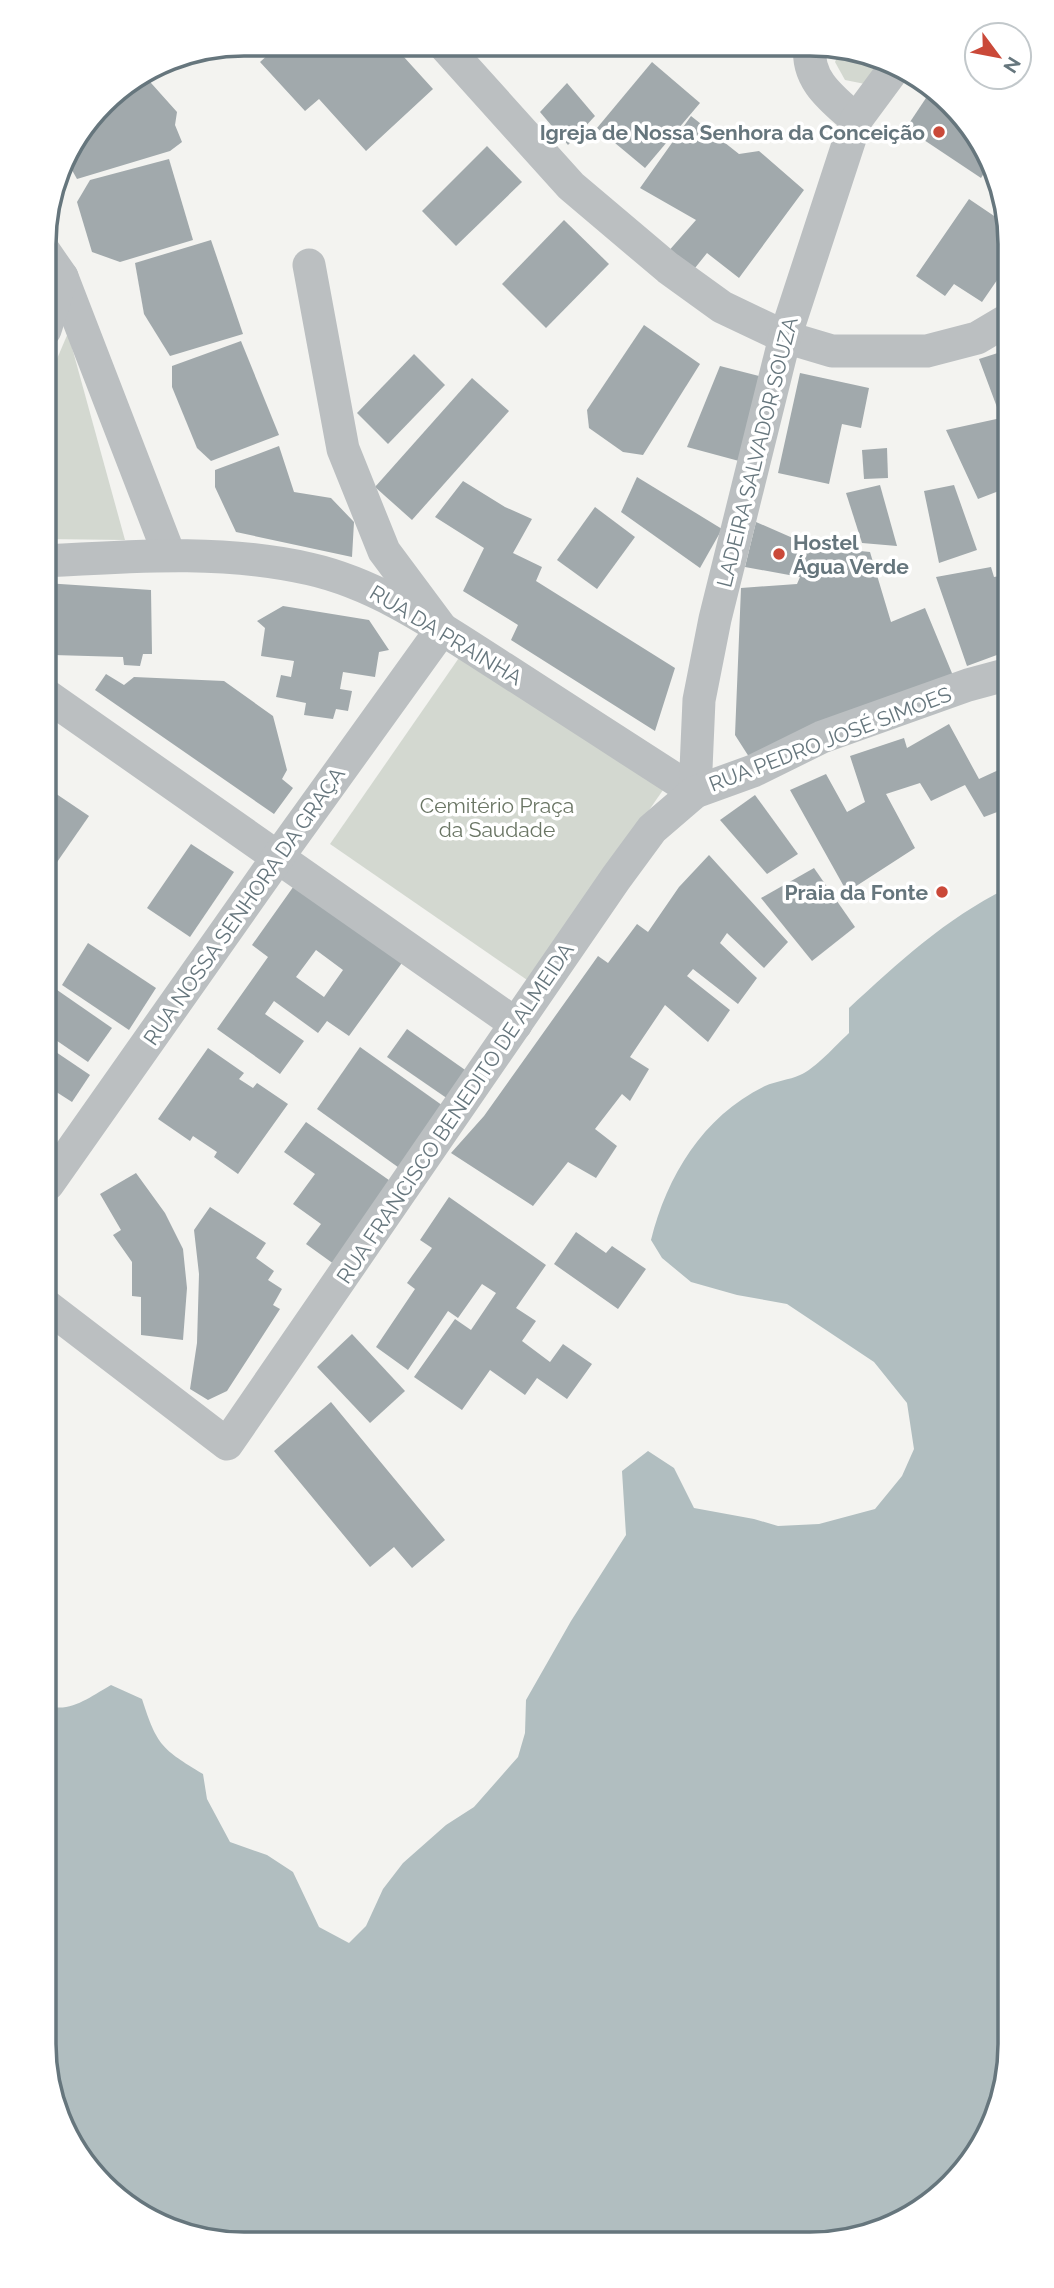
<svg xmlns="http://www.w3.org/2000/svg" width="1054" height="2288" viewBox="0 0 1054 2288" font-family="Raleway,sans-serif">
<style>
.green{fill:#d3d8d0}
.water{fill:#b1bec0}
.building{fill:#a1a9ac;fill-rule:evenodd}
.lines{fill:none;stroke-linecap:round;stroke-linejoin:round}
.street{stroke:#bbbfc1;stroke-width:33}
.poi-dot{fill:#ca4939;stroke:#fff;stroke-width:2.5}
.labels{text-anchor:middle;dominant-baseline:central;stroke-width:7;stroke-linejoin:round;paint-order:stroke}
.poi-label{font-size:21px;font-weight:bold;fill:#66767d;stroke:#fff;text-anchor:end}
.street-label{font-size:21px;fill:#66767d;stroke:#fff}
.park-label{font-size:21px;fill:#6a7564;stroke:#fff}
.rim{fill:none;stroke:#66767d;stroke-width:3.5}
</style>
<rect width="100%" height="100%" fill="#f3f3f0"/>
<g class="green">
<path d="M842 47 848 48 881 64 865 84 845 80 835 62Z"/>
<path d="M68 333 125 540 45 539V387Z"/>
<path d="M463 652 663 790 530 982 330 844Z"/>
</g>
<path class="water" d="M1006 889 1010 2057 995 2121 961 2176 862 2237 206 2240 112 2194 51 2096 49 1706C71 1713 93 1695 111 1685L142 1699C157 1746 162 1749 203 1774L207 1799 230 1842 267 1855 293 1872 319 1927 349 1943 366 1926 383 1889 403 1863 446 1825 474 1807 518 1757 525 1733 526 1700 571 1621 626 1535 622 1471 648 1451 674 1468 694 1508 754 1519 778 1526 819 1524 875 1509 902 1476 914 1449 907 1403 874 1362 787 1304 737 1295 691 1282 662 1258 651 1240C667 1176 703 1116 765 1086 776 1081 789 1080 800 1075 815 1069 836 1045 849 1033V1008C898 963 946 918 1006 889Z"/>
<g class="building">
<path d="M280 44 393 45 433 89 366 151 319 99 305 111 260 62Z"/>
<path d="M652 62 700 103 645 168 597 128Z"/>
<path d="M143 74 177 112 175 125 182 142 170 151 77 179 68 163 63 160 65 155 112 94Z"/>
<path d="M567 83 595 116 568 145 540 112Z"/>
<path d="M932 89 942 94 988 167 981 178 906 128Z"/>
<path d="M691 116 739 154 759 151 804 190 739 278 707 253 691 273 666 254 696 220 640 188Z"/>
<path d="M487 146 522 182 456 246 422 211Z"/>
<path d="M169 159 193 240 120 262 92 252 77 202 90 180Z"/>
<path d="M969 199 1003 222 1004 270 982 302 954 284 945 296 916 276Z"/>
<path d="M564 220 609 264 546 328 502 284Z"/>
<path d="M211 240 243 334 170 356 144 314 135 263Z"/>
<path d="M644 325 700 364 643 455 623 452 589 428 587 410Z"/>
<path d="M241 341 279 435 211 461 197 448 172 387V366Z"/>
<path d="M1004 351V489L978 499 946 430 1001 418 979 359Z"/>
<path d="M414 354 445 385 388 444 357 413Z"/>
<path d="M720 366 759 376 739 461 687 447Z"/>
<path d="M800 373 869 388 861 428 842 424 829 484 778 473Z"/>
<path d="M472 378 509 411 412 520 375 487Z"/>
<path d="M279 446 294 492 331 498 354 522 352 557 236 532 215 487V470Z"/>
<path d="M887 448 888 478 864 479 862 450Z"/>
<path d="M637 477 722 529 700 568 621 512Z"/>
<path d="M463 481 505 507 532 519 513 553 542 567 536 581 675 668 655 731 511 640 518 625 463 591 484 548 435 517Z"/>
<path d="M880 485 897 546 862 543 846 493Z"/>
<path d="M954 485 977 550 939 563 924 491Z"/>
<path d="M595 507 635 537 597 589 557 560Z"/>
<path d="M756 522 811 546 870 552 891 622 925 608 954 678 751 760 735 735 741 588 797 584 800 577 745 567Z"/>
<path d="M991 567 994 577 1005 575V652L967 666 936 577Z"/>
<path d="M45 583 151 590 152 654H143L140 666 124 665 123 657 53 655 52 662 46 661Z"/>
<path d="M283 606 369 620 389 650 379 652 375 677 343 672 340 689 352 691 348 711 336 709 333 719 304 715 306 703 276 697 281 675 291 677 294 661 261 656 265 628 257 621Z"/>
<path d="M106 674 124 685 134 677 224 681 273 716 287 770 282 779 293 788 274 814 95 690Z"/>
<path d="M949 724 979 779 1005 767V809L984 817 965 785 931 801 920 783 886 794 915 848 847 892 790 790 826 774 847 812 865 802 850 756 904 738 907 748Z"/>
<path d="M46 787 89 816 46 878Z"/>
<path d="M755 795 798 854 767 874 720 820Z"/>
<path d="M191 844 234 872 190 937 147 908Z"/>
<path d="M709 855 788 942 764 968 727 933 720 943 757 978 738 1004 693 969 687 976 730 1010 708 1042 665 1005 630 1057 649 1069 630 1101 622 1094 595 1129 617 1146 596 1178 568 1162 533 1206 451 1153 484 1116 598 956 608 963 637 924 648 932 679 887Z"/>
<path d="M814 868 855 927 812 961 761 898Z"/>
<path d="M296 883 404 960 349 1036 327 1021 318 1033 274 1001 265 1014 304 1041 280 1074 217 1029 268 957 252 945ZM316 950 343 970 324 997 296 977Z"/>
<path d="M88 943 156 988 129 1030 62 985Z"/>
<path d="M47 983 112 1028 88 1062 47 1034Z"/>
<path d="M407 1029 468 1072 448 1099 387 1057Z"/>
<path d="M47 1046 90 1075 72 1102 47 1086Z"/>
<path d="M360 1047 446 1108 402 1170 317 1109Z"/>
<path d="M208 1048 244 1073 239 1079 253 1088 257 1083 288 1104 238 1174 214 1157 217 1152 193 1136 190 1141 158 1119Z"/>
<path d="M306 1122 396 1185 338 1267 306 1244 321 1224 293 1204 315 1174 284 1152Z"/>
<path d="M136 1173 165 1213 183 1249 187 1288 183 1340 141 1335V1297L132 1296V1262L113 1235 121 1230 100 1194Z"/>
<path d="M449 1197 546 1265 516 1308 536 1321 522 1341 550 1362 563 1344 592 1364 567 1399 537 1378 525 1395 490 1370 462 1410 414 1377 455 1319 471 1330 496 1293 482 1284 458 1318 448 1311 408 1370 376 1347 415 1289 407 1283 432 1248 420 1240Z"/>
<path d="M210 1207 266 1243 256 1258 274 1271 268 1280 282 1289 273 1305 280 1309 227 1391 208 1400 190 1389 197 1343 199 1274 194 1230Z"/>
<path d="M576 1232 606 1253 612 1246 646 1269 618 1309 554 1264Z"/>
<path d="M352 1334 405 1391 370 1423 317 1367Z"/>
<path d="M331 1402 445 1540 412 1568 394 1547 370 1567 274 1451Z"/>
</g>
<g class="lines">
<g class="street">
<path d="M444 45 571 186 668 268 722 307 785 337 832 351H927L977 338 1004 322"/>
<path d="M810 47C806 81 834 100 856 120"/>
<path d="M44 251 62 277 169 554"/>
<path d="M45 330 62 277"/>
<path d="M45 561C134 556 223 549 310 569 381 585 443 630 503 668 567 709 631 751 695 792"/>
<path d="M46 695 516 1024"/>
<path d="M695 792 699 700 715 619 785 337 856 120 893 70"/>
<path d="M48 1184 278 857 442 629 384 551 343 449 309 265"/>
<path d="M48 1307 227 1444 616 878 652 829 695 792 753 771 822 737 968 685 1005 675"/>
</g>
</g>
<g class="poi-dot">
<circle cx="939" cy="132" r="7"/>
<circle cx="779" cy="554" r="7"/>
<circle cx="942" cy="892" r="7"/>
</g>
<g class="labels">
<g class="poi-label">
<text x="925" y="132">Igreja de Nossa Senhora da Conceição</text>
<text x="793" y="542" text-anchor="start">Hostel<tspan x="793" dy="24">Água Verde</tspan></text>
<text x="928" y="892">Praia da Fonte</text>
</g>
<g class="street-label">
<text transform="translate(757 452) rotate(-76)">LADEIRA SALVADOR SOUZA</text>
<text transform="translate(446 635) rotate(31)">RUA DA PRAINHA</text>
<text transform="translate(830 739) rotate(-21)">RUA PEDRO JOSÉ SIMOES</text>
<text transform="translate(244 906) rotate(-55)">RUA NOSSA SENHORA DA GRAÇA</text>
<text transform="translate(455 1113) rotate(-56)">RUA FRANCISCO BENEDITO DE ALMEIDA</text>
</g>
<g class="park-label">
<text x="497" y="805">Cemitério Praça<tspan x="497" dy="24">da Saudade</tspan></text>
</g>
</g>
<path d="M0 0H1054V2288H0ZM244 56H810A188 188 0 0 1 998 244V2044A188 188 0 0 1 810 2232H244A188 188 0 0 1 56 2044V244A188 188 0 0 1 244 56Z" fill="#fff" fill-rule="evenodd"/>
<path class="rim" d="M244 56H810A188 188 0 0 1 998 244V2044A188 188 0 0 1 810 2232H244A188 188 0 0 1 56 2044V244A188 188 0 0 1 244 56Z"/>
<g transform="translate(998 56) rotate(122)"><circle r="33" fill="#ffffff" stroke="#c2c8cb" stroke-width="2"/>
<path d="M0-5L12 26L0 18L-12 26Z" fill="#ca4939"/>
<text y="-10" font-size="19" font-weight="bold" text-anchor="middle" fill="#66767d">N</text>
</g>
</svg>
